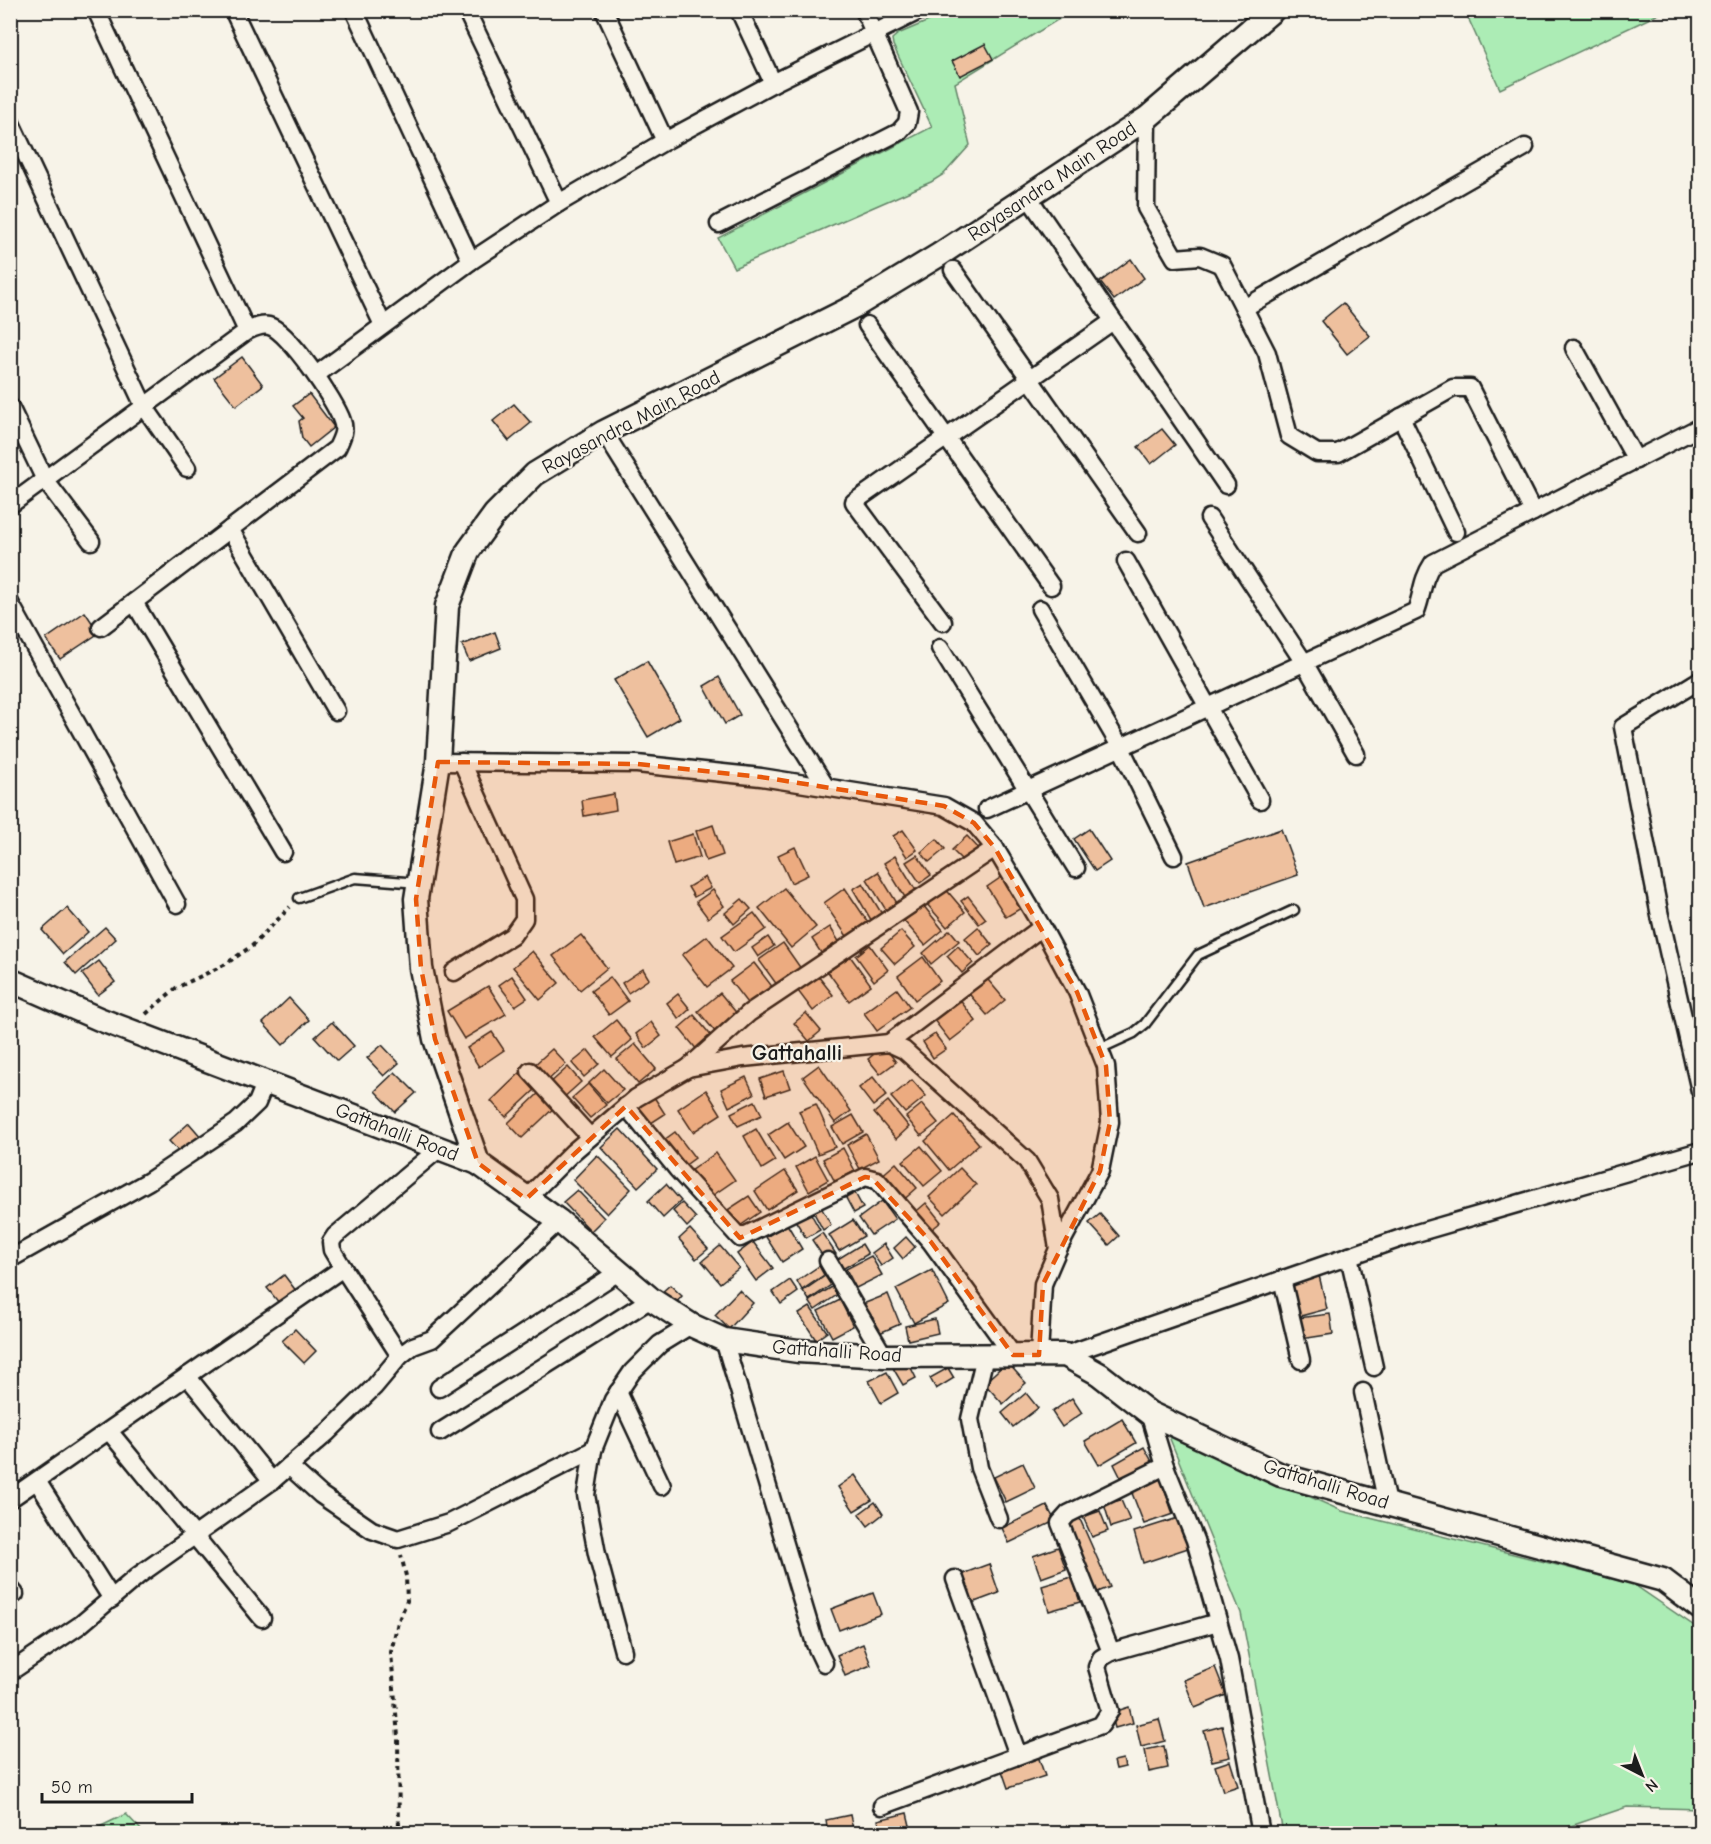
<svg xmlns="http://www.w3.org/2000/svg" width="1711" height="1844" viewBox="0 0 1711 1844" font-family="'Comic Neue',sans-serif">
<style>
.green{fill:#acecb5;stroke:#648468;stroke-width:1.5}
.building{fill:#eec09e;stroke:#1c1c1c;stroke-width:1.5}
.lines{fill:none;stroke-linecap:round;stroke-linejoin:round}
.lane-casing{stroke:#1c1c1c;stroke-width:13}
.street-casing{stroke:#1c1c1c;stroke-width:21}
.secondary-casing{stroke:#1c1c1c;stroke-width:27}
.path{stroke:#1c1c1c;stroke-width:4;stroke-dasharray:4.5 4.5;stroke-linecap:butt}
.lane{stroke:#f7f3e8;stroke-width:8}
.street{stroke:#f7f3e8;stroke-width:16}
.secondary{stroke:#f7f3e8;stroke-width:22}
.marked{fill:#e8590c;fill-opacity:0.2;stroke:#e8590c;stroke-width:4.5;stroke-dasharray:12 8;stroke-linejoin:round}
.labels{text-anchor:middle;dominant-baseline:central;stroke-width:4.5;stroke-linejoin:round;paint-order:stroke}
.street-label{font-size:20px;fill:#1c1c1c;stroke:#f7f3e8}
.quarter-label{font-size:22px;font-weight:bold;fill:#1c1c1c;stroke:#f7f3e8}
</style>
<rect width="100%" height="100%" fill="#f7f3e8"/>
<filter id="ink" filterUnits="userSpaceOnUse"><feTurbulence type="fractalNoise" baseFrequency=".0167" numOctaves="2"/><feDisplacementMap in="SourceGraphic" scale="12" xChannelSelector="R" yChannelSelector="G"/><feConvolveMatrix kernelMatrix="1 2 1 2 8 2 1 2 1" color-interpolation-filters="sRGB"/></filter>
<g filter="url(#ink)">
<g class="green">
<path d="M952 11H1072L955 83 970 145 944 174 931 182 734 268 718 238 932 127 893 45 892 39 898 34Z"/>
<path d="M1465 11H1665L1500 89Z"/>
<path d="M1168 1434 1342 1511 1633 1584 1700 1630V1809L1627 1807 1550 1833H1283L1241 1613Z"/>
<path d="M126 1814 144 1833H87Z"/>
</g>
<g class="building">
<path d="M985 44 993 59 960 76 952 61Z"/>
<path d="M1131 259 1144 278 1114 300 1100 282Z"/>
<path d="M1343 303 1370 336 1347 354 1321 321Z"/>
<path d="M242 357 263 385 236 406 214 378Z"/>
<path d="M309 394 334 427 309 447 302 438 299 421 303 418 293 406Z"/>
<path d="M514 404 531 423 509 441 493 421Z"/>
<path d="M1162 429 1175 445 1151 464 1138 447Z"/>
<path d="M85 612 99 633 60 659 46 639Z"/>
<path d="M495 632 501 648 469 661 462 645Z"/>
<path d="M647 661 680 718 648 737 614 680Z"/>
<path d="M719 677 740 715 725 724 704 686Z"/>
<path d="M614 794 616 810 584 816 582 800Z"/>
<path d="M713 825 723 855 706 861 696 831Z"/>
<path d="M1089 829 1110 861 1095 871 1074 839Z"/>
<path d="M1281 829 1298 875 1204 908 1188 862Z"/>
<path d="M903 830 917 850 907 857 893 836Z"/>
<path d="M693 834 700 857 674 865 667 842Z"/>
<path d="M967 836 980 850 966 864 952 850Z"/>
<path d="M937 839 945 849 929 862 921 852Z"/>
<path d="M795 847 808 875 791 883 778 855Z"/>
<path d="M917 855 931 875 920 883 906 862Z"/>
<path d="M895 856 917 892 906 899 884 863Z"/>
<path d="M878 872 900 908 889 915 867 879Z"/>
<path d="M1003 876 1023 907 1006 917 987 887Z"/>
<path d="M705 877 711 888 694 897 688 887Z"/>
<path d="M863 883 885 919 874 925 853 889Z"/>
<path d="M944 887 965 912 947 927 926 903Z"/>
<path d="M784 888 816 927 791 948 759 908Z"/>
<path d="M845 888 872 928 851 942 824 903Z"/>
<path d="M713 890 724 906 708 918 696 902Z"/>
<path d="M968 896 986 919 979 924 961 901Z"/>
<path d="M742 899 751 909 734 924 725 913Z"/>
<path d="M923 905 943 930 925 945 904 921Z"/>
<path d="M67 908 88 932 63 954 42 930Z"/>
<path d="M754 913 766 929 734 952 722 936Z"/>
<path d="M105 927 116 939 76 975 65 962Z"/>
<path d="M830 927 843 948 825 959 812 939Z"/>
<path d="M978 927 992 945 979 956 965 938Z"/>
<path d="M950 930 959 941 931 964 923 953Z"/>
<path d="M901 931 915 947 895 964 881 948Z"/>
<path d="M581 935 607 968 580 990 553 956Z"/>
<path d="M707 936 732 968 707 987 682 955Z"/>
<path d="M768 937 774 946 758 957 752 948Z"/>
<path d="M783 943 804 973 780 989 759 960Z"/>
<path d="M870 945 888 970 874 981 856 956Z"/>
<path d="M958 946 973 963 962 973 947 956Z"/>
<path d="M532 951 559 983 540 1000 513 967Z"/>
<path d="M850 956 871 985 849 1001 828 972Z"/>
<path d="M923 957 940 981 915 1000 898 976Z"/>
<path d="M99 961 115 982 98 995 82 974Z"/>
<path d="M754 963 774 989 750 1007 730 981Z"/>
<path d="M643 969 649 979 628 993 622 983Z"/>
<path d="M983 974 1005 1000 987 1015 965 989Z"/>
<path d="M512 976 527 998 515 1006 499 985Z"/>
<path d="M818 976 833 995 813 1011 798 991Z"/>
<path d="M610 977 628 1001 609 1015 591 991Z"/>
<path d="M488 986 506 1014 464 1039 447 1011Z"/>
<path d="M897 989 910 1007 877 1031 864 1013Z"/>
<path d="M720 993 739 1016 717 1034 698 1011Z"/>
<path d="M678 994 690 1009 679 1019 667 1003Z"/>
<path d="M956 995 976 1021 950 1041 930 1015Z"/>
<path d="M289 998 309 1020 283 1045 263 1023Z"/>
<path d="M806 1013 821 1031 809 1041 794 1023Z"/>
<path d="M694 1015 713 1038 698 1051 679 1028Z"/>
<path d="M616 1020 632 1040 612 1057 595 1037Z"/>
<path d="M332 1022 354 1046 337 1061 315 1037Z"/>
<path d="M651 1022 661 1036 646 1048 636 1034Z"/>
<path d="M492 1032 504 1050 479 1067 467 1048Z"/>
<path d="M935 1034 946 1049 933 1058 923 1042Z"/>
<path d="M635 1044 656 1069 638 1084 617 1059Z"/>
<path d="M382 1045 399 1063 384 1076 367 1058Z"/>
<path d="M884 1046 896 1062 880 1074 868 1059Z"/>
<path d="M552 1049 566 1064 546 1082 532 1067Z"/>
<path d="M588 1050 599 1064 584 1077 572 1063Z"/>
<path d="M819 1065 851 1111 835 1123 803 1077Z"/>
<path d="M568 1067 581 1082 561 1100 548 1085Z"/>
<path d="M604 1069 623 1090 607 1103 589 1083Z"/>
<path d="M522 1071 538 1087 506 1117 491 1101Z"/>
<path d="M784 1071 790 1088 766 1096 760 1079Z"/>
<path d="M395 1072 416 1093 395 1112 375 1091Z"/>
<path d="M746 1077 754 1094 729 1107 721 1089Z"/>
<path d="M873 1077 887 1095 873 1106 859 1088Z"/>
<path d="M912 1080 926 1096 905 1113 891 1097Z"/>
<path d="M588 1084 606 1105 590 1118 572 1098Z"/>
<path d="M542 1090 557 1105 522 1138 508 1123Z"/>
<path d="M706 1090 721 1114 693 1132 678 1109Z"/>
<path d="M654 1097 665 1114 645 1127 635 1110Z"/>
<path d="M755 1101 762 1115 738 1126 731 1113Z"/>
<path d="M888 1101 909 1127 896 1139 874 1113Z"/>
<path d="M816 1104 835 1147 818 1154 799 1111Z"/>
<path d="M922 1104 938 1123 921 1136 906 1117Z"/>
<path d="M853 1115 863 1132 842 1144 832 1127Z"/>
<path d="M954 1115 979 1144 949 1170 925 1141Z"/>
<path d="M788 1122 804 1147 784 1160 768 1135Z"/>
<path d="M189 1123 202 1138 183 1156 169 1141Z"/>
<path d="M620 1129 657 1169 638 1187 601 1147Z"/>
<path d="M756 1129 775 1161 762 1169 744 1136Z"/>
<path d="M675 1132 695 1158 680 1169 660 1143Z"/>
<path d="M866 1134 879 1159 860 1169 847 1145Z"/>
<path d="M921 1146 942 1171 924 1186 903 1161Z"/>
<path d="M843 1148 855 1171 835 1182 823 1159Z"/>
<path d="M716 1153 735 1180 706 1200 687 1173Z"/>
<path d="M597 1155 631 1189 607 1214 573 1180Z"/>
<path d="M815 1156 828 1180 809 1191 796 1167Z"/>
<path d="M896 1163 917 1188 900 1203 879 1178Z"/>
<path d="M960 1168 976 1185 945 1214 929 1197Z"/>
<path d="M785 1171 798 1190 767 1210 755 1191Z"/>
<path d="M666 1184 681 1201 663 1218 648 1201Z"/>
<path d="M577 1190 604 1218 591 1231 563 1202Z"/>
<path d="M855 1193 863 1208 854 1213 846 1198Z"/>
<path d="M749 1196 760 1212 734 1230 723 1213Z"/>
<path d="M882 1201 895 1219 871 1235 859 1218Z"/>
<path d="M682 1203 696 1218 687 1227 673 1211Z"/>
<path d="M926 1203 941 1222 926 1234 911 1216Z"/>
<path d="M821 1207 831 1225 823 1230 813 1211Z"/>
<path d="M810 1212 820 1230 806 1238 795 1220Z"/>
<path d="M1100 1214 1119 1236 1109 1245 1089 1223Z"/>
<path d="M853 1220 864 1236 839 1251 829 1235Z"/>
<path d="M787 1224 802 1249 782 1262 766 1237Z"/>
<path d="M690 1229 708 1249 696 1259 679 1239Z"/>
<path d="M822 1233 836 1254 826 1261 812 1240Z"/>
<path d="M906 1237 915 1247 903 1259 894 1248Z"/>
<path d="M753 1242 773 1268 756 1281 737 1254Z"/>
<path d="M862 1244 868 1254 839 1271 833 1262Z"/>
<path d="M884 1244 893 1258 881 1266 872 1253Z"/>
<path d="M720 1246 739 1268 720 1283 702 1261Z"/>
<path d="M871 1256 882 1275 856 1288 846 1269Z"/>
<path d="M819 1266 824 1275 802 1290 797 1281Z"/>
<path d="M932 1270 949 1304 914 1323 896 1289Z"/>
<path d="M1318 1271 1327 1309 1297 1317 1288 1278Z"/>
<path d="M284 1275 300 1296 284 1309 267 1288Z"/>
<path d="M825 1276 831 1285 809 1300 803 1291Z"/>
<path d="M790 1280 798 1292 781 1304 773 1292Z"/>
<path d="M670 1285 682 1296 674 1305 661 1293Z"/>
<path d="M832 1287 837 1295 815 1310 809 1301Z"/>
<path d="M739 1290 753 1303 729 1329 715 1315Z"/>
<path d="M888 1294 900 1324 875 1335 863 1304Z"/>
<path d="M840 1300 853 1326 832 1337 818 1311Z"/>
<path d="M810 1307 827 1332 816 1340 799 1314Z"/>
<path d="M1330 1314 1333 1334 1301 1339 1298 1318Z"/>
<path d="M935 1319 938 1333 908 1340 905 1326Z"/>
<path d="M295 1329 316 1351 304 1363 282 1341Z"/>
<path d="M907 1360 916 1378 903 1385 893 1368Z"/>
<path d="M1007 1362 1026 1383 1003 1404 984 1383Z"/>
<path d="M948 1368 954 1378 936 1389 930 1378Z"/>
<path d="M887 1372 898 1393 881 1403 869 1381Z"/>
<path d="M1026 1393 1038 1408 1013 1427 1002 1413Z"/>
<path d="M1072 1398 1082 1413 1062 1427 1052 1412Z"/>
<path d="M1122 1419 1136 1443 1099 1465 1085 1441Z"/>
<path d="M1144 1447 1155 1467 1124 1484 1114 1464Z"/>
<path d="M1023 1463 1035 1488 1006 1502 994 1477Z"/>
<path d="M855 1475 872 1500 854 1511 838 1487Z"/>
<path d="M1160 1477 1173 1514 1144 1524 1130 1488Z"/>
<path d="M1121 1500 1130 1521 1111 1527 1104 1504Z"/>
<path d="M875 1502 883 1514 868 1526 859 1514Z"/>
<path d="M1047 1506 1055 1521 1009 1543 1002 1528Z"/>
<path d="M1100 1511 1108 1531 1092 1537 1083 1517Z"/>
<path d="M1079 1517 1110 1587 1093 1594 1065 1522Z"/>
<path d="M1178 1518 1188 1548 1143 1563 1134 1532Z"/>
<path d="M1058 1547 1066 1569 1041 1578 1033 1556Z"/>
<path d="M989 1564 999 1593 972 1603 962 1574Z"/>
<path d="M1072 1577 1080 1602 1049 1611 1042 1586Z"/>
<path d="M873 1593 881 1614 839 1630 831 1609Z"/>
<path d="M863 1644 871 1665 845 1676 837 1655Z"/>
<path d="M1215 1667 1226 1695 1195 1708 1184 1680Z"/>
<path d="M1129 1707 1133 1723 1115 1728 1111 1713Z"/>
<path d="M1159 1719 1165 1741 1141 1747 1136 1725Z"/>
<path d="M1222 1726 1230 1757 1212 1761 1204 1731Z"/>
<path d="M1164 1746 1168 1768 1149 1772 1145 1750Z"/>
<path d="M1037 1753 1045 1776 1008 1788 1000 1765Z"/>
<path d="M1123 1759 1125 1767 1116 1769 1114 1761Z"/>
<path d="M1230 1761 1238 1786 1223 1791 1215 1766Z"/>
<path d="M907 1813 912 1834H881L878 1820Z"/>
<path d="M850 1815 854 1834H828L826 1820Z"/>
</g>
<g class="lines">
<g class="lane-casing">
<g id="lane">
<path d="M299 898 355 878 419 883"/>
<path d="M1099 1049 1134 1033 1145 1024 1198 955 1294 910"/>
</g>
</g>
<g class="street-casing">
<g id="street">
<path d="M96 10 247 331"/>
<path d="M233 10 383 325"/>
<path d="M354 10 471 261"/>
<path d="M466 10 559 203"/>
<path d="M604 10 665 141"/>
<path d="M739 10 773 83"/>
<path d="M1147 118 1146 208 1175 258 1200 256 1222 265 1267 353 1289 436 1317 453H1338L1453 388H1470L1533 512"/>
<path d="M10 121 144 406 187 468"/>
<path d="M1029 198 1226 485"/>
<path d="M719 224 899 132 907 123 909 112 864 10"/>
<path d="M953 270 1138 533"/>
<path d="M1244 308 1525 147"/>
<path d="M867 325 1051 586"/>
<path d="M1574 348 1636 460"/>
<path d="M316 375 471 261 559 203 665 141 773 83 921 10"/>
<path d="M10 407 45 480 91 541"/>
<path d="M1401 417 1456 532"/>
<path d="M604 432 826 787"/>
<path d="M10 505 247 331C254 328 261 324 269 326 288 330 336 402 342 421 346 431 341 439 337 448L101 627"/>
<path d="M1209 518 1305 664 1356 754"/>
<path d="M230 529 336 711"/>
<path d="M1126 561 1260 800"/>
<path d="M134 602 283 852"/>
<path d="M10 603 177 904"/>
<path d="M1040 609 1121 748 1174 856"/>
<path d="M943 622 854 502 1113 321"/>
<path d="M940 648 1076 868"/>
<path d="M1700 680 1623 727 1660 916 1700 1091"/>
<path d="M438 762 637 764 761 777 944 806 974 823 995 848 1042 927 1077 992 1106 1066 1110 1122 1100 1171 1058 1249"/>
<path d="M987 809 1416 611C1423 593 1421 581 1433 563L1700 427"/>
<path d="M454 972 512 936 524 919V899L462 762"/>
<path d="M889 1043 1042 927"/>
<path d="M688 1068 749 1013 995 848"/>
<path d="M530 1071 590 1137"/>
<path d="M626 1106 677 1169 740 1238 865 1177 877 1180 931 1242 1013 1355"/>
<path d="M526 1199 573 1152 636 1098 688 1068 743 1058 889 1043 904 1050 1027 1161 1050 1199 1058 1249 1043 1284 1039 1355"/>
<path d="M1349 1256 1374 1367"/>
<path d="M10 1259 149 1181 236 1123 257 1103 266 1081"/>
<path d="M828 1261 884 1356"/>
<path d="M343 1268 400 1356"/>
<path d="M1282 1279 1301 1360"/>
<path d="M724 1340 815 1644 824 1663"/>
<path d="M1065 1355 1413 1234 1700 1151"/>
<path d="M985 1356 970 1419 979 1468 999 1519"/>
<path d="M187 1376 272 1481"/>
<path d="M439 1388 620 1271"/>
<path d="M618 1392 662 1486"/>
<path d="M1363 1392 1387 1504"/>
<path d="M1149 1413 1165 1466 1195 1540 1229 1659 1261 1834"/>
<path d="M109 1431 262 1618"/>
<path d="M440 1432 651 1299"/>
<path d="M289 1466 321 1495 372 1530 398 1539 449 1523 593 1450"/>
<path d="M37 1481 112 1599"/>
<path d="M10 1499 343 1268 332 1250 331 1242 335 1236 441 1147"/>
<path d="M955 1579 1018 1755"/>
<path d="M10 1588 15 1594"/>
<path d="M623 1651 597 1554 586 1495 593 1450 613 1400 632 1372 660 1344 691 1325"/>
<path d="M1111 1652 1060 1523 1068 1514 1165 1466"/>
<path d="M10 1672 80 1625 139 1575 272 1481 327 1433 374 1387 400 1356 413 1346 432 1339 559 1221"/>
<path d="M882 1806 1101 1725 1110 1711 1097 1667 1101 1658 1111 1652 1218 1622"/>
</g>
</g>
<g class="secondary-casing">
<g id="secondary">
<path d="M10 980 99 1019 478 1163 559 1221 651 1299 691 1325 724 1340 798 1351 884 1356 1065 1355 1099 1374 1149 1413 1281 1475 1663 1580 1700 1608"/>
<path d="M478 1163 435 1039 421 968 416 899 438 762 447 606 468 551 495 514 535 474 604 432 855 306 939 255 1147 118 1273 10"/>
</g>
</g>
<g class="path">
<path d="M146 1014 176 988 224 965 252 946 290 907"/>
<path d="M399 1834 398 1737 391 1652 398 1622 407 1601 406 1576 401 1555"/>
</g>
<use href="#lane" class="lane"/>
<use href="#street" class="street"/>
<use href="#secondary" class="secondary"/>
</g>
</g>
<path class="marked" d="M438 762 637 764 761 777 944 806 974 823 995 848 1077 992 1106 1066 1110 1122 1100 1171 1043 1284 1039 1355H1013L931 1242 872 1178 865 1177 740 1238 626 1106 526 1199 478 1163 435 1039 421 968 416 899Z"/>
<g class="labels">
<g class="street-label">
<text transform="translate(1052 181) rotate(-34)">Rayasandra Main Road</text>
<text transform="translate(631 422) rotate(-28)">Rayasandra Main Road</text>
<text transform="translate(397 1132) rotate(21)">Gattahalli Road</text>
<text transform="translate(837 1351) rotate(4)">Gattahalli Road</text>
<text transform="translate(1326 1484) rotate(17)">Gattahalli Road</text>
</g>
<g class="quarter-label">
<text x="797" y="1053">Gattahalli</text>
</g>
</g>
<rect width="1711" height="1844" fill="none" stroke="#f7f3e8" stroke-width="36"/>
<rect x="18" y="18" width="1675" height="1808" fill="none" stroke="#1c1c1c" stroke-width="2" filter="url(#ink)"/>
<g transform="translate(1642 1775) rotate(138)" stroke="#f7f3e8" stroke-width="4.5" paint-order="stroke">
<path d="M0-4.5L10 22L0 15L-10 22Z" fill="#1c1c1c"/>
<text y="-9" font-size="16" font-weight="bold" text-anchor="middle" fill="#1c1c1c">N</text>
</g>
<path d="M42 1793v9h150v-9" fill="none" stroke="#1c1c1c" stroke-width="3"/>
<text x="51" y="1793" font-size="18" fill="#1c1c1c" stroke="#f7f3e8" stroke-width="4.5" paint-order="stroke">50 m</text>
</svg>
